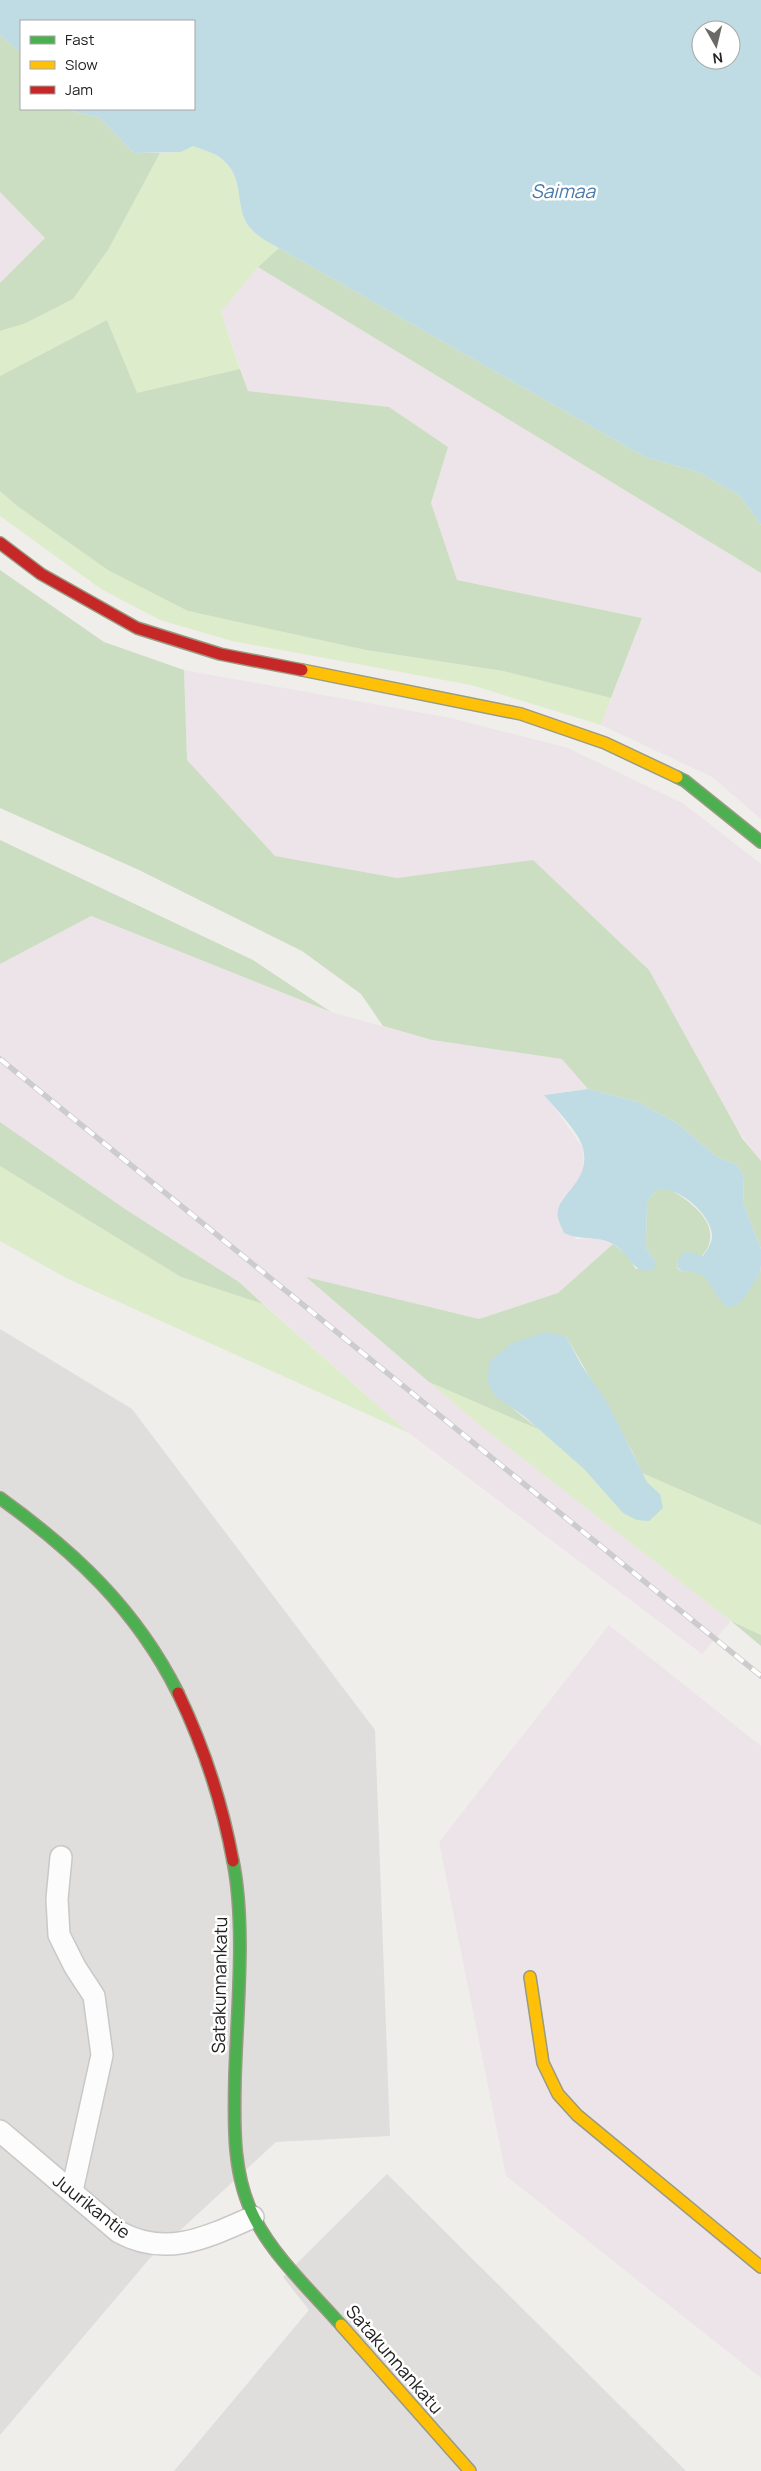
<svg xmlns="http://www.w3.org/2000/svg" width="761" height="2471" viewBox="0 0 761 2471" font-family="Manrope,sans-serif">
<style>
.residential{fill:#dfdedc}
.industrial{fill:#ede4e9}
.grass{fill:#ddeccb}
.forest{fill:#cbdec1}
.water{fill:#bfdbe3;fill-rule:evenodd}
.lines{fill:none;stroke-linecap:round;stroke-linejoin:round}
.street-casing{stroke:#c9c8c7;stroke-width:24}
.fast-casing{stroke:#999a82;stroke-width:14}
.slow-casing{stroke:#999a82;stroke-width:14}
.jam-casing{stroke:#999a82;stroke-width:14}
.street{stroke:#fdfcfc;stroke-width:21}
.fast{stroke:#4caf50;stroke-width:11}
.slow{stroke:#ffc107;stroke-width:11}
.jam{stroke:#c62828;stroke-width:11}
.rail-casing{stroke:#ccc;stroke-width:5.5}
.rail{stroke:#fff;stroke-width:4;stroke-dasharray:11;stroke-linecap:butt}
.labels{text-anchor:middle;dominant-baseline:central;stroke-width:5;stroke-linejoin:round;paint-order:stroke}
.street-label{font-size:18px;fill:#222;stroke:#fff}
.water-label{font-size:19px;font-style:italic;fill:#4a7aab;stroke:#fff}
</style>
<rect width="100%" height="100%" fill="#f0eeeb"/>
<g class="residential">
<path d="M0 1329 132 1409 375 1730 390 2136 276 2142 151 2257 0 2435Z"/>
<path d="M387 2174 686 2471H174L309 2310 283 2277Z"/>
</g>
<g class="industrial">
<path d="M0 192 45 238 0 283Z"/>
<path d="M258 267 761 573V819L712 777 601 725 642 618 457 580 431 503 448 447 389 407 248 391 221 312Z"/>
<path d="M184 670 451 718 568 748 684 804 761 864V1161L533 861 397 878 275 856 187 760Z"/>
<path d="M90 916 331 1012 432 1040 563 1059 588 1089 545 1094 583 1148 584 1171 577 1183 561 1201 576 1239 595 1238 613 1244 558 1293 479 1319 307 1278 481 1426 731 1621 702 1654 409 1433 239 1282 125 1209 0 1122V964Z"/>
<path d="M609 1625 761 1746V2378L506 2176 439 1842Z"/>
</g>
<g class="grass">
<path d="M193 146C201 149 211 152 218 156 249 176 231 211 253 231 260 238 270 243 279 248L258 267 221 312 240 369 137 394 107 320 0 376V331L26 323 73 299 108 250 160 153 181 152Z"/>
<path d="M0 491 16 505 188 611 366 650 503 671 611 698 601 725 471 685 232 641 160 620 101 589 0 516Z"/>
<path d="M0 1166 181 1277 263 1304 409 1433 68 1279 0 1241Z"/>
<path d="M429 1382 540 1430 584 1469 623 1513 660 1494 647 1482 642 1473 761 1525V1635L731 1621 481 1426Z"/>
</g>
<g class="forest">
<path d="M0 35 21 53V109H64L100 118 134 153H160L108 250 73 299 26 323 0 331V283L45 238 0 192Z"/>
<path d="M279 248 645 457 698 472 739 495 761 525V573L258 267Z"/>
<path d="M107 320 137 393 240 369 248 391 389 407 448 447 431 503 457 580 642 618 611 698 503 671 366 650 188 611 108 570 16 505 0 491V376Z"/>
<path d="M0 570 104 642 184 670 187 760 275 856 397 878 533 860 649 970 742 1138 761 1161V1249L743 1202 744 1176 736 1164 717 1157 677 1123 638 1102 588 1089 562 1059 432 1040 383 1026 361 994 302 951 139 870 0 808Z"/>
<path d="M0 840 253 960 331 1012 91 916 0 964Z"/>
<path d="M0 1122 125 1209 239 1282 263 1304 181 1277 0 1166Z"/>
<path d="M667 1188C691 1201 727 1227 702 1256L678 1260 677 1268 683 1272C686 1272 691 1270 695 1271 702 1273 729 1298 737 1305L760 1273 761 1265V1525L642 1473 632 1451 566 1336 513 1409 540 1430 429 1382 306 1277 479 1319 558 1293 613 1244 626 1254 636 1269 656 1262 646 1248 647 1202 657 1189Z"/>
<path d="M731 1621 761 1635V1646Z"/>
</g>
<g class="water">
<path d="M0 0H761V525L739 495 698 472 645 457 279 248C270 243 260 238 253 231 231 211 249 176 218 156 211 152 201 149 193 146L181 152 134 153 100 118 64 109H194V21H21V53L0 35ZM701 30H731V60H701Z"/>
<path d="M588 1089 638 1102 677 1123 717 1157 736 1164 744 1176 743 1202 761 1249V1265L760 1273 747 1294 737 1305 729 1308C708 1294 714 1269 683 1272L677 1267 678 1260 685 1251 703 1256C707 1250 713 1242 712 1234 709 1212 679 1187 657 1189L647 1202 646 1248 656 1262 653 1270C632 1275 630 1253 613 1244 596 1235 581 1241 564 1233 562 1228 559 1223 558 1218 553 1195 592 1184 583 1148 579 1132 555 1108 544 1095Z"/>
<path d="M545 1332 566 1336 582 1366 607 1402 647 1482 660 1494 663 1508 649 1521 637 1520 623 1513 584 1469 525 1417 495 1396 487 1382 490 1361 512 1343Z"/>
</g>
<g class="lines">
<g class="street-casing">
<g id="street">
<path d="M61 1857 57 1899 59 1935 75 1967 94 1996 102 2055 72 2191"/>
<path d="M0 2131 119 2232C166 2258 208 2237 253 2217"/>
</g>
</g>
<g class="fast-casing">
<g id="fast">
<path d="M677 777 685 781 761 842"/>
<path d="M0 1498C75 1552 136 1609 178 1693"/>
<path d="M233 1861C246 1926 237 2011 235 2077 234 2124 232 2176 255 2219 275 2258 312 2292 341 2325"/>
</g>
</g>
<g class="slow-casing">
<g id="slow">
<path d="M302 670 521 714 605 743 677 777"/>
<path d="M530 1977 543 2063 558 2094 577 2115 761 2267"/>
<path d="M341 2325 470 2471"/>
</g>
</g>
<g class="jam-casing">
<g id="jam">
<path d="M0 543 41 574 137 628 220 654 302 670"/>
<path d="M178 1693C204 1747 222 1802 233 1861"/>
</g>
</g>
<use href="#street" class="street"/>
<use href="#fast" class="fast"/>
<use href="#slow" class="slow"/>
<use href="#jam" class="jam"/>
<g class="rail-casing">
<path id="rail" d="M0 1059 761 1676"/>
</g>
<use href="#rail" class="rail"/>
</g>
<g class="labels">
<g class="street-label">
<text transform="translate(219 1985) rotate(-89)">Satakunnankatu</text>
<text transform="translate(92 2206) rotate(38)">Juurikantie</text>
<text transform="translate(395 2359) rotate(49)">Satakunnankatu</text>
</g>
<g class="water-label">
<text x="563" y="191">Saimaa</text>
</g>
</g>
<rect x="20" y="20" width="175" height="90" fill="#ffffff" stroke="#a7a7a7"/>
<rect x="30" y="36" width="25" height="8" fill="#4caf50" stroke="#a7a7a7"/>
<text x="65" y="45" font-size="15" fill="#222222">Fast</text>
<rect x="30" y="61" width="25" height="8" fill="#ffc107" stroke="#a7a7a7"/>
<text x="65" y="70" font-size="15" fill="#222222">Slow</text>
<rect x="30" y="86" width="25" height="8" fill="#c62828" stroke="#a7a7a7"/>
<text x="65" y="95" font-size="15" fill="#222222">Jam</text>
<g transform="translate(716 45) rotate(172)"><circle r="24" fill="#ffffff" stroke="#a7a7a7"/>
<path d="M0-4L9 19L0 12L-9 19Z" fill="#6a6968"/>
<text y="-8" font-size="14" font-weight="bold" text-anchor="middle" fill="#222222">N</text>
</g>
</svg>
